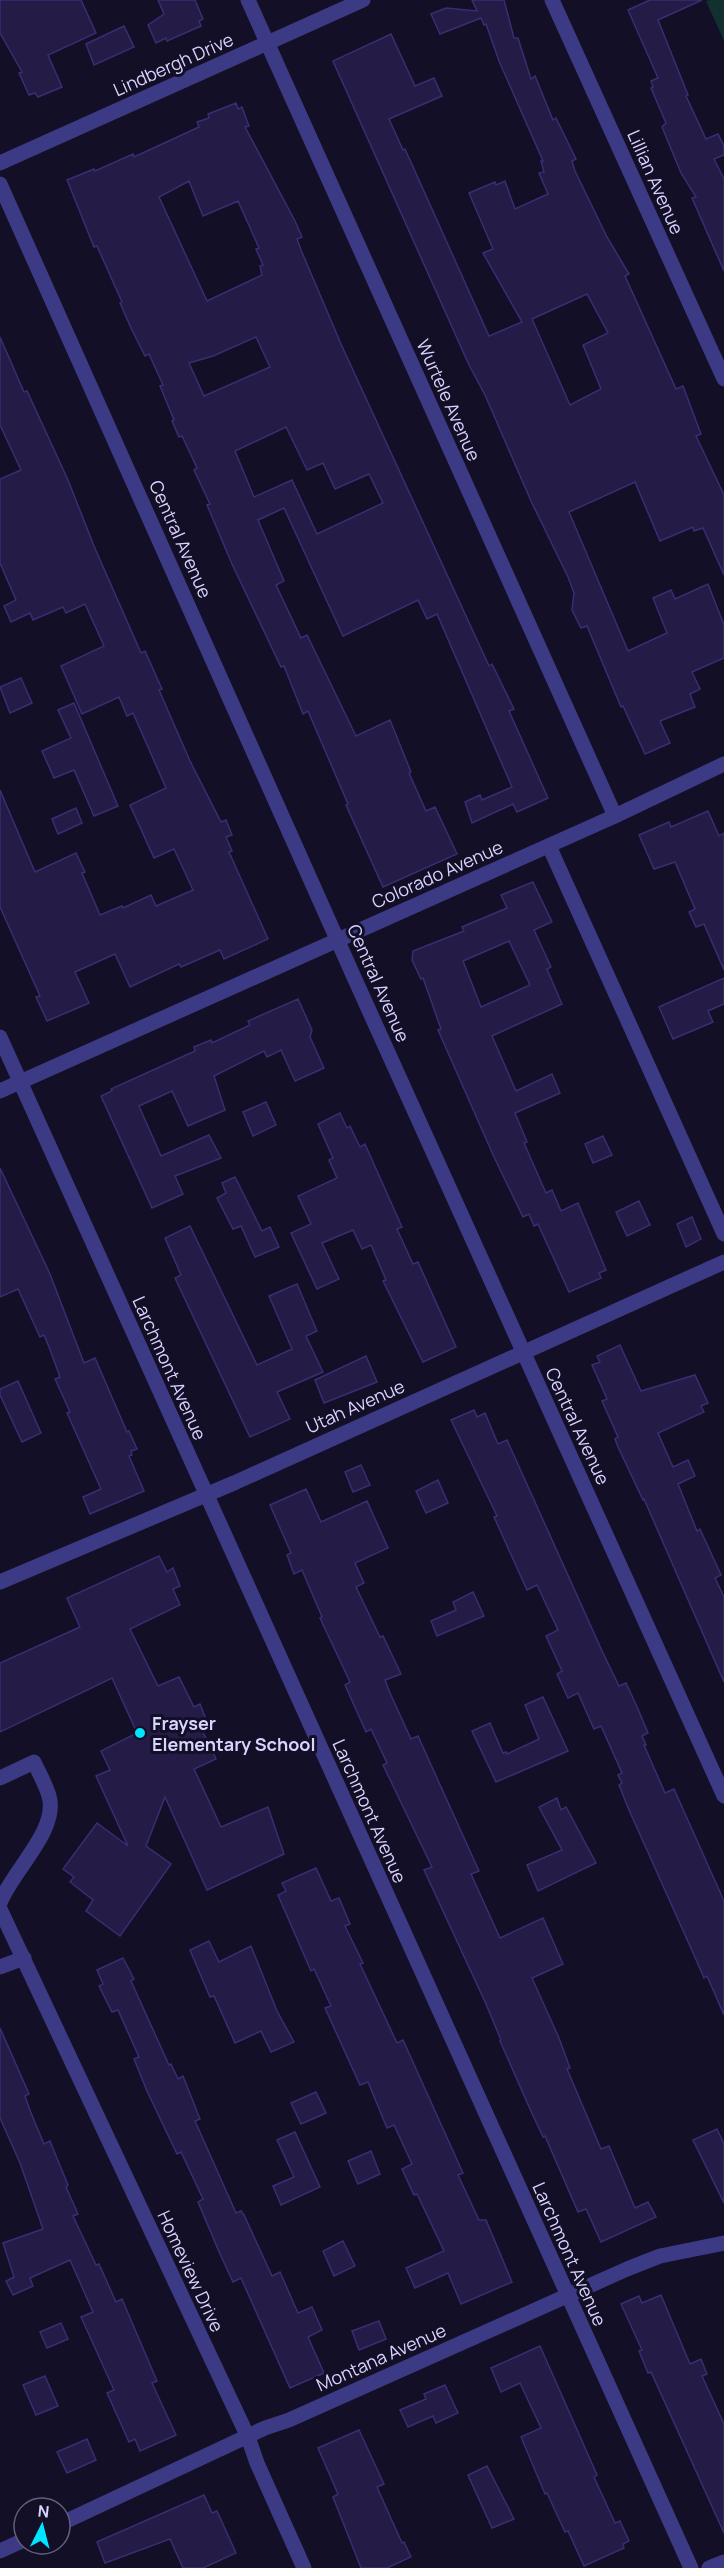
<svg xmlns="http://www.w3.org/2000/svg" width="724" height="2568" viewBox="0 0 724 2568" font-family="Manrope,sans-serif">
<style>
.green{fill:#12302f}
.building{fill:#241b47;stroke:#3b2d73;stroke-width:1.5;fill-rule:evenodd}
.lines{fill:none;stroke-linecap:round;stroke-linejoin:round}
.minor{stroke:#3d3a85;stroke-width:15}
.poi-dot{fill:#00e5ff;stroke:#130f26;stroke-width:2}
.labels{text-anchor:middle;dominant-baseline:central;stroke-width:6;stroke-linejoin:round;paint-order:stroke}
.street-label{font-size:18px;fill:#d9d4ff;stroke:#130f26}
.poi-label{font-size:18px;font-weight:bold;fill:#d9d4ff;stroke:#130f26;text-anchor:start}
</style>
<rect width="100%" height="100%" fill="#130f26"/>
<path class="green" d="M710 0H724V41L706 1Z"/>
<g class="building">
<path d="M0 0H81L96 33 48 55 62 87 38 97 35 93 29 95 19 73 22 72 0 33Z"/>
<path d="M158 0H195L203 19 199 21 201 26 167 41 166 38 156 43 148 25 164 14Z"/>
<path d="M472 0H504L514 38H518L531 79 535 76 553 120 556 118 576 159 572 161 575 171 607 237 629 274 625 276 676 389 683 386 701 434 696 436 724 495V575L703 528 694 531 693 527 660 541 635 482 569 512 628 651 667 633 653 598 671 590 675 599 708 584 724 625V658L692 672 700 689 690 694 695 707 660 721 670 743 645 754 623 706 621 707 587 626 581 628 572 610 574 593 568 577 531 501 485 395 469 365 333 61 391 34 415 86 434 78 442 96 389 119 403 150 405 149 489 336 522 322 483 253 493 249 469 193 495 182 496 185 505 181 515 209 548 194 539 173 544 172 541 161H543L499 61 486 24 484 25 481 18 440 34 431 14 446 8 477 11ZM587 294 608 333 583 345 601 389 570 405 532 319Z"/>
<path d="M650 0H702L658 20 688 95 686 96 706 139 718 134 724 146V155L714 159 724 179V271L692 198 696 197 681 173 662 127 666 123 651 88 653 87 651 81 658 78 628 10Z"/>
<path d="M124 26 134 47 94 65 86 44Z"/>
<path d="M236 103 238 109 242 107 249 126 245 127 295 221 302 237 297 239 301 250 341 344 489 666 492 664 514 709 509 711 548 798 517 812 513 804 472 823 465 802 480 795 482 800 512 787 437 614 427 619 418 600 343 636 284 508 258 520 284 581 276 585 301 638 307 635 356 736 390 720 411 772 409 773 426 811 435 807 457 854 383 887 346 805 348 804 308 711 303 714 284 666 281 667 232 564 207 505 210 504 194 470 197 468 182 436 179 437 172 421 174 420 160 386 163 385 149 354 145 356 131 328 120 303 122 302 97 246 94 247 67 180 94 169 95 171 133 154 134 157 199 127 197 122 209 118 208 114ZM189 181 203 216 238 201 259 248 256 249 263 265 260 266 262 275 207 301 159 197ZM256 337 270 367 204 396 189 363 213 356ZM286 427 307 470 323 463 335 489 369 474 383 503 317 534 292 480 254 497 235 451Z"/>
<path d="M0 337 24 392 27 391 68 480 94 546 141 653 145 651 162 689 159 690 190 761 221 822 226 820 232 835 226 837 232 851 229 852 268 939 224 959 220 950 181 967 179 964 130 987 115 954 75 972 89 1003 47 1021 36 997 40 996 0 907V790L35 872 76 853 85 872 82 873 100 915 122 906 123 908 151 895 156 906 193 890 174 849 154 858 130 805 166 788 133 713 127 716 119 697 82 714 61 666 104 646 85 604 66 613 63 607 33 620 30 613 11 622 4 606 16 600 0 563V479L21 470 0 425Z"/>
<path d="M21 678 32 703 10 713 0 687Z"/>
<path d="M74 703 118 806 94 816 74 770 54 778 42 751 71 738 58 710Z"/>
<path d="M76 808 82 823 58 834 52 819Z"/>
<path d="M708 811 719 836 724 833V970L704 924 696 927 689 912 695 909 675 862 654 869 639 835 669 822 671 827Z"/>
<path d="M533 882 552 922 534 930 551 967 547 969 562 1004 492 1036 516 1091 552 1074 560 1093 515 1113 527 1142 524 1143 546 1193 552 1190 561 1211 578 1203 606 1270 599 1273 601 1278 569 1292 538 1224 534 1226 529 1214 523 1217 494 1157 438 1030 441 1029 423 978 421 979 412 960 413 951 464 931 462 927 507 908 501 895ZM509 941 530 985 481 1007 463 961Z"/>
<path d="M724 978V1004L708 1011 713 1022 673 1039 659 1007Z"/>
<path d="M298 999 312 1030 310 1037 324 1068 295 1081 281 1050 267 1057 264 1051 214 1076 225 1110 188 1126 172 1091 139 1106 161 1156 209 1135 221 1158 175 1176 183 1194 152 1208 101 1096 112 1091 111 1089 195 1051 194 1047 211 1040 212 1043 250 1025 248 1021Z"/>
<path d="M266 1102 276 1125 253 1136 243 1112Z"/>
<path d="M340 1113 347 1128 350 1126 360 1147 365 1144 402 1227 397 1229 413 1264 418 1262 456 1347 423 1362 383 1281 386 1280 371 1245 362 1249 353 1230 322 1243 339 1279 317 1289 291 1233 311 1224 298 1196 337 1178 329 1160 333 1158 318 1124Z"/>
<path d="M603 1136 612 1155 593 1163 585 1144Z"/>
<path d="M0 1168 50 1274 84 1363 95 1358 127 1432 129 1431 137 1449 131 1451 132 1455 129 1456 144 1491 90 1514 83 1497 101 1489 67 1413 70 1412 55 1379 60 1377 49 1347 44 1335 40 1337 18 1289 0 1297Z"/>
<path d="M235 1177 262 1231 270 1227 279 1247 255 1257 241 1226 233 1229 217 1198 226 1193 222 1183Z"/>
<path d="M639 1201 650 1225 627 1236 616 1212Z"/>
<path d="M692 1217 701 1239 686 1247 677 1224Z"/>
<path d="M190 1226 257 1365 292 1349 269 1296 297 1284 317 1331 306 1336 323 1372 277 1392 290 1419 250 1437 175 1278 181 1275 165 1238Z"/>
<path d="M620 1345 641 1391 695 1375 708 1403 701 1406 704 1412 658 1433 673 1467 688 1460 695 1476 678 1484 697 1531 700 1529 721 1575 715 1578 724 1597V1682L644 1499 643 1500 618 1447 615 1439 618 1437 602 1401 607 1399 592 1365 600 1362 597 1356Z"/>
<path d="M366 1356 377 1382 324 1403 315 1380Z"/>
<path d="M18 1381 41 1433 22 1442 0 1395V1389Z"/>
<path d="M474 1410 477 1417 485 1413 498 1444 507 1440 603 1653 619 1686 626 1683 638 1709 648 1733 642 1736 646 1745H644L665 1793 674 1789 724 1901V2015L707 1976 704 1978 694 1955 629 1810 619 1785 622 1783 618 1775 622 1773 601 1726 594 1729 578 1693 568 1698 557 1674 562 1671 546 1636 558 1630 537 1585 527 1590 494 1517 497 1516 451 1420Z"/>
<path d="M361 1465 370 1485 353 1492 345 1472Z"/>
<path d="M438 1480 448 1503 426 1513 416 1491Z"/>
<path d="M306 1489 321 1522 367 1501 388 1548 355 1563 364 1583 356 1587 380 1637 383 1636 401 1674 385 1680 390 1693 411 1739 418 1736 432 1767 479 1871 471 1874 500 1938 543 1918 563 1964 532 1978 559 2038 570 2068 567 2069 601 2149 609 2146 635 2208 648 2202 656 2217 601 2242 586 2209 578 2212 545 2136 543 2137 530 2109 500 2041 501 2040 486 2004 424 1870 432 1867 383 1765 387 1763 371 1729 366 1732 345 1685 350 1682 320 1618 322 1617 302 1570 294 1574 287 1555 291 1553 270 1505Z"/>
<path d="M159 1556 167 1572 173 1568 180 1586 173 1589 180 1605 130 1629 158 1686 179 1677 194 1707 200 1704 209 1727 202 1730 216 1759 194 1769 221 1827 268 1807 284 1854 207 1890 165 1797 146 1846 171 1864 120 1936 86 1911 93 1900 70 1882 74 1877 63 1869 97 1823 128 1846 96 1776 110 1770 101 1751 137 1733 112 1678 0 1732V1663L80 1627 67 1598Z"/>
<path d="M473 1592 484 1616 437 1636 431 1621 456 1610 453 1602Z"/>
<path d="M543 1697 568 1751 496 1782 472 1731 490 1723 503 1753 506 1752 507 1754 539 1739 525 1705Z"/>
<path d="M557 1798 561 1810 566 1807 596 1863 538 1891 527 1865 562 1850 539 1807Z"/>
<path d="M316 1868 331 1901 339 1898 350 1924 345 1926 363 1963 360 1964 397 2043 403 2040 463 2173 458 2175 479 2220H486L512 2282 461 2304 448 2273 415 2288 406 2268 444 2251 417 2194 414 2195 402 2169 412 2164 394 2125 387 2128 368 2082 360 2085 325 2008 331 2006 314 1969 311 1971 278 1895 286 1891 282 1883Z"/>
<path d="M209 1941 219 1962 251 1946 277 2011 294 2042 271 2052 261 2031 235 2043 214 1996 210 1997 190 1950Z"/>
<path d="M123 1958 134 1979 131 1981 169 2065 171 2064 178 2079 183 2076 200 2119 195 2121 236 2213 241 2211 244 2215 272 2276 280 2272 298 2313 312 2307 322 2330 308 2337 324 2373 290 2388 241 2278 233 2282 220 2254 198 2202 203 2199 181 2152 177 2154 147 2091 134 2059 139 2057 118 2010 112 2012 99 1986 103 1984 97 1970Z"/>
<path d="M0 2028 29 2094 25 2096 31 2113 44 2144 50 2141 68 2185 66 2187 78 2214 73 2216 96 2265 99 2264 116 2302 122 2299 157 2381 152 2383 176 2435 140 2451 135 2439 129 2442 107 2393 114 2390 81 2317 93 2312 70 2260 30 2278 33 2286 13 2295 6 2281 14 2277 3 2243 43 2229 20 2163 0 2118Z"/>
<path d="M316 2092 326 2113 301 2124 291 2103Z"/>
<path d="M717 2129 724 2144V2203L693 2140Z"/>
<path d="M295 2132 320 2187 281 2205 273 2186 294 2177 277 2140Z"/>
<path d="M371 2151 380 2174 358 2184 348 2161Z"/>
<path d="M343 2241 355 2266 334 2276 323 2251Z"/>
<path d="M661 2295 690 2364 701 2359 707 2374 702 2376 724 2424V2533L651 2372 648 2373 639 2351 642 2350 621 2304 639 2296 642 2303Z"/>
<path d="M379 2321 386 2339 359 2350 352 2331Z"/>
<path d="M61 2323 68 2339 47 2348 40 2332Z"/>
<path d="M540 2346 597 2475 594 2477 615 2523 620 2521 629 2541 623 2544 624 2548 584 2566 568 2531 565 2532 547 2493 545 2494 521 2437 541 2428 520 2383 501 2392 491 2368Z"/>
<path d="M45 2376 58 2406 36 2415 23 2385Z"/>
<path d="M445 2385 458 2413 436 2423 433 2416 408 2427 400 2410 426 2399 424 2394Z"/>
<path d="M359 2430 384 2484 377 2487 402 2543 404 2542 411 2557 387 2568H361L333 2497 338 2494 318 2448Z"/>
<path d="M87 2439 96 2460 67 2473 57 2452Z"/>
<path d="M487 2466 514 2519 492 2528 468 2475Z"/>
<path d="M204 2495 212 2513 217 2511 236 2553 203 2568H183L170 2539 105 2563 97 2542Z"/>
</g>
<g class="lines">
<g class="minor">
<path d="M248 0 615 816"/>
<path d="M552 0 724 379"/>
<path d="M0 163 363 0"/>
<path d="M0 184 353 975 724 1796"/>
<path d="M549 846 724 1234"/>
<path d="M0 1037 691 2568"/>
<path d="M0 1091 615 816 724 764"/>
<path d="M0 1582 234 1483 724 1262"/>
<path d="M0 1778 34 1762C39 1773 46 1785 49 1796 59 1830 12 1871 0 1903"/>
<path d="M0 1909 248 2437 257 2463 304 2568"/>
<path d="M0 1967 24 1958"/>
<path d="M60 2524 265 2428 289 2420 627 2269 660 2256 724 2243"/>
<path d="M0 2551 24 2540"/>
<path d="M709 2568 724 2562"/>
</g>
</g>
<circle class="poi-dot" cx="140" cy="1733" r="6"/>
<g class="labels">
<g class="street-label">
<text transform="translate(173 64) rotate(-24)">Lindbergh Drive</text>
<text transform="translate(656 182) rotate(66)">Lillian Avenue</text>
<text transform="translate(449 400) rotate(66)">Wurtele Avenue</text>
<text transform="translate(181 539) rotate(66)">Central Avenue</text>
<text transform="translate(437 874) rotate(-24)">Colorado Avenue</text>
<text transform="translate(379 983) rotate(66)">Central Avenue</text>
<text transform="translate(170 1368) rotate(66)">Larchmont Avenue</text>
<text transform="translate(355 1406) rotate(-24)">Utah Avenue</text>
<text transform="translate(578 1426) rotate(65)">Central Avenue</text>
<text transform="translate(370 1811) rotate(66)">Larchmont Avenue</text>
<text transform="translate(570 2254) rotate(66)">Larchmont Avenue</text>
<text transform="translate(191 2271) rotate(65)">Homeview Drive</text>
<text transform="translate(381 2357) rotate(-24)">Montana Avenue</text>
</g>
<g class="poi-label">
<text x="152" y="1723">Frayser<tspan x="152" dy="21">Elementary School</tspan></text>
</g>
</g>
<g transform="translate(42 2526) rotate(6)"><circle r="28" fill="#130f26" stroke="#625e7d" stroke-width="1.5"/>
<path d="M0-4.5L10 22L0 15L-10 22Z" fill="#00e5ff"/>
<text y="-9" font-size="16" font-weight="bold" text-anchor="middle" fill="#d9d4ff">N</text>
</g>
</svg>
